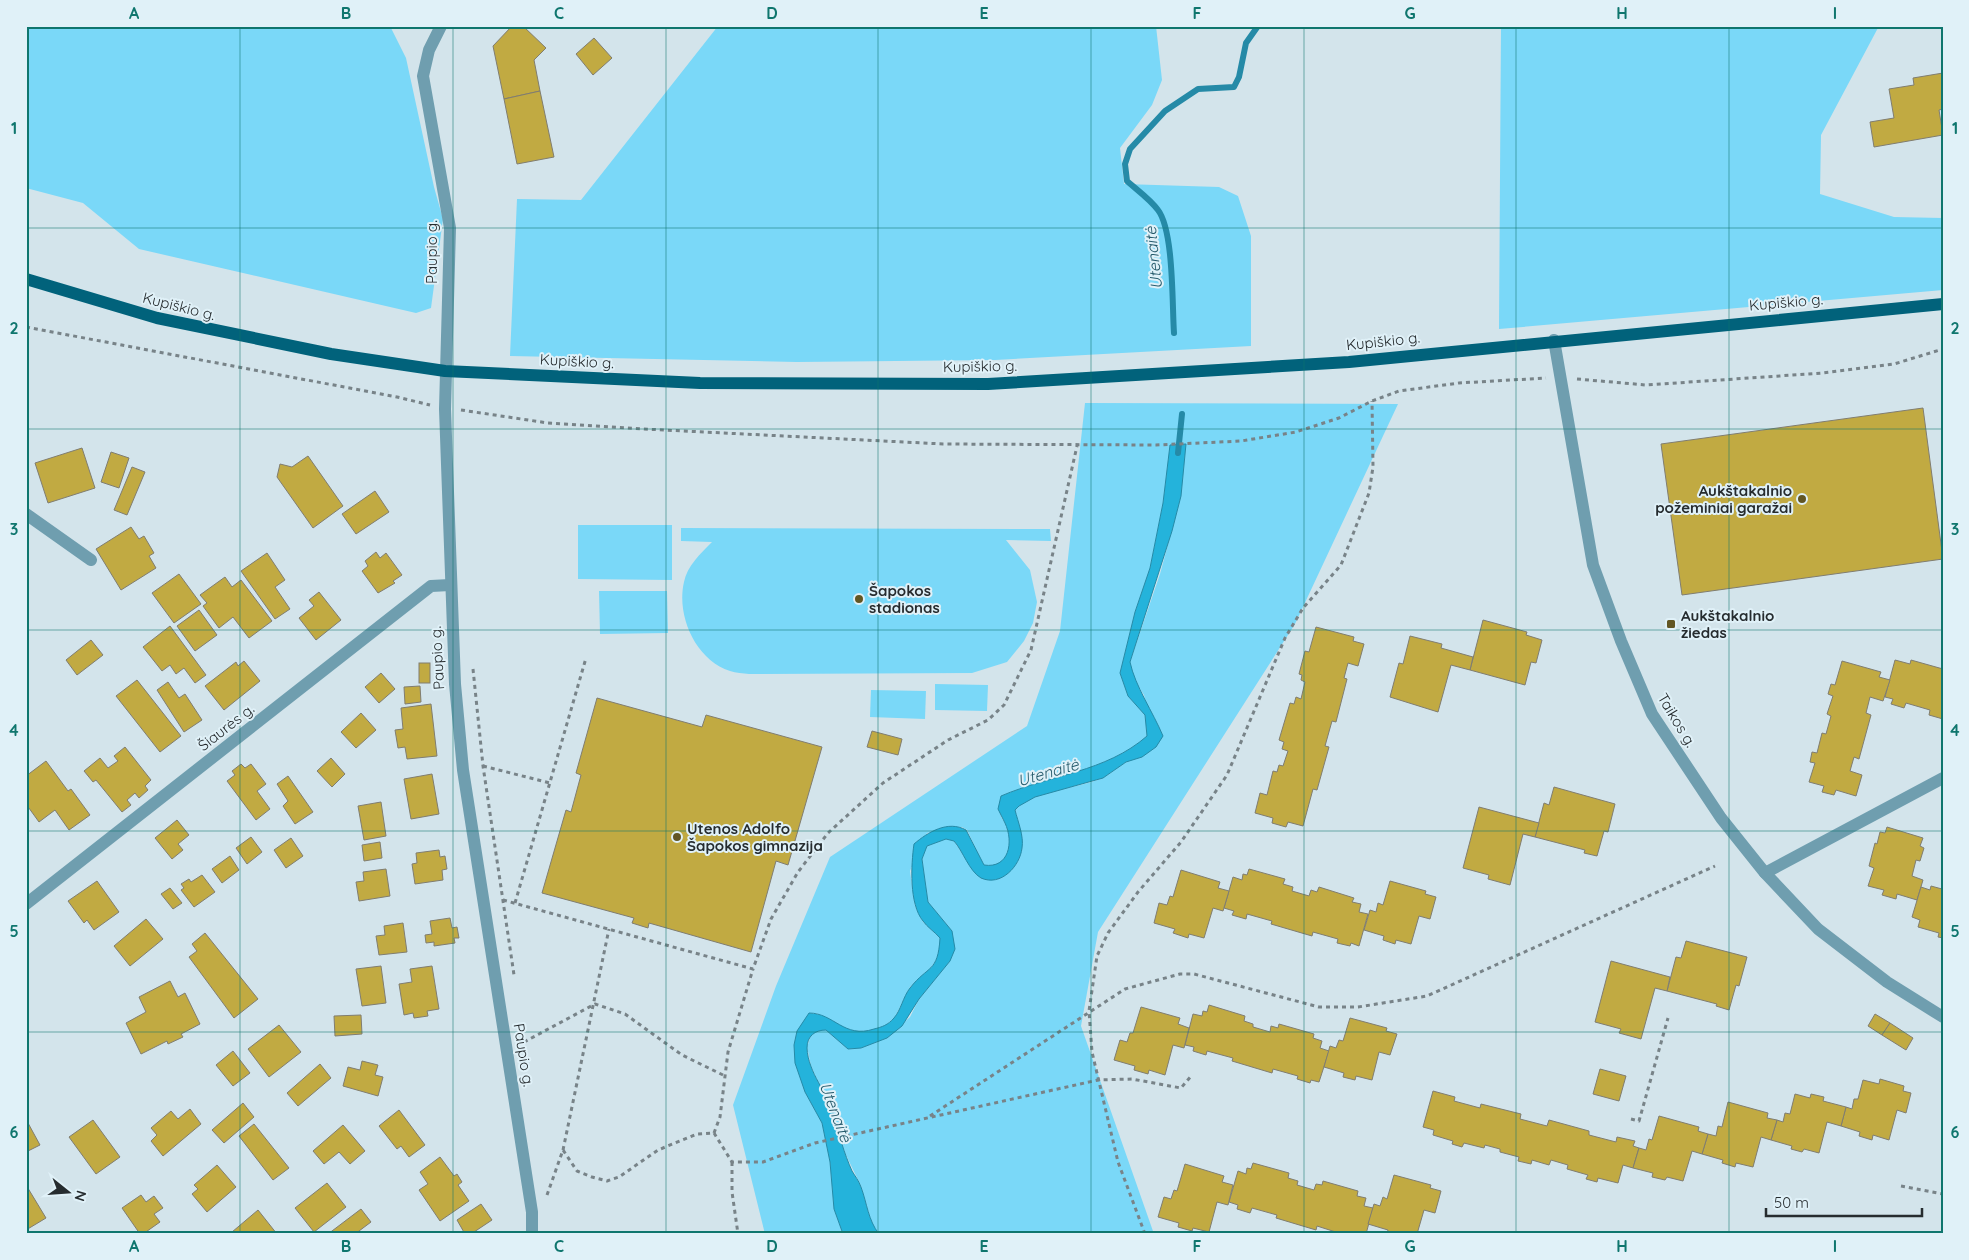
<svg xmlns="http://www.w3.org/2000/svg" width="1969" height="1260" viewBox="0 0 1969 1260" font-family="Quicksand,sans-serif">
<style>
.green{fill:#7ad8f8}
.water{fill:#24b3db;stroke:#258aa7}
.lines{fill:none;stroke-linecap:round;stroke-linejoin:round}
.stream{stroke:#258aa7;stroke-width:6}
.building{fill:#c1aa42;stroke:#807d70}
.path{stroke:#788388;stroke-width:3;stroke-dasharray:4 4;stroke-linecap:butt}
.street{stroke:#6f9eaf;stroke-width:12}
.primary{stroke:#01627b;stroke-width:12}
.grid{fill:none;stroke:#0f766e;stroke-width:1;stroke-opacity:0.55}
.poi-dot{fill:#625623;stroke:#e0f1f8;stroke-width:2}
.labels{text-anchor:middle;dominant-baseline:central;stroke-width:4;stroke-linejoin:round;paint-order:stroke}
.street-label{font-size:15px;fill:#262c2f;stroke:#e0f1f8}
.poi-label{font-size:15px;font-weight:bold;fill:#262c2f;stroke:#e0f1f8;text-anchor:start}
.water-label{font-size:16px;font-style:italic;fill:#255a6b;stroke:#e0f1f8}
.neatline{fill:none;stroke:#0f766e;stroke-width:2}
.grid-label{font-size:16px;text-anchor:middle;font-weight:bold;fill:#0f766e}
</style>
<rect width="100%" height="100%" fill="#d3e4eb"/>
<g class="green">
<path d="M26 26H390L406 58 434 187 443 219 431 308 416 313 139 249 83 203 26 188Z"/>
<path d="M718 26H875L891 29 895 26H1156L1162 80 1152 105 1120 148 1124 184 1219 187 1238 196 1251 236V346L995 360 797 362 510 356 517 199 581 200Z"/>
<path d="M1501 26H1879L1821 135 1820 194 1894 217 1943 218V290L1499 329Z"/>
<path d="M1085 403 1398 404 1295 624 1098 932 1081 1026 1154 1234H879L873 1227 861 1186 845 1153 835 1126 834 1116 811 1066 807 1047 811 1035 818 1030H826L848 1049 861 1048 887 1038 910 1017 919 999 950 961 952 931 928 902 922 858 927 846 946 839 954 841 974 871 997 880 1021 836 1015 810C1032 790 1078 789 1102 778 1110 775 1117 767 1125 763 1136 756 1144 756 1156 747L1144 695 1134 681 1130 662 1160 574 1181 496 1186 444 1170 445 1163 503 1150 568 1135 612 1120 673 1128 696 1145 715 1147 736C1106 772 1050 775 1001 796 1001 802 999 810 1001 816 1002 820 1004 820 1005 823 1014 842 1010 868 984 866L967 830 962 827 927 833 910 871 915 906 923 922 940 938 939 957 928 971 910 987 895 1017 885 1026 866 1032 849 1031 816 1013H809L805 1092 822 1123 830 1162 834 1209 843 1234H765L733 1105 776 986 830 857 1027 726 1060 631Z"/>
<path d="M578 525H672V580L578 579Z"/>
<path d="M681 528 1050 529 1051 541 1006 540 1030 570 1037 602 1033 623 1024 641 1007 662 972 673 749 674C743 673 736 673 730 671 696 660 676 616 684 582 687 566 701 553 712 542L681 541Z"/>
<path d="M667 591 668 633 600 634 599 591Z"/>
<path d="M935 684 988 685 987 711 935 710Z"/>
<path d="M871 690 926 691 925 719 870 717Z"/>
</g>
<path class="water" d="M1186 444 1181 496 1172 531 1130 662C1135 686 1153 712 1163 736L1156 747 1142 757 1126 762 1103 778 1035 797 1019 806 1015 810C1018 822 1024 836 1022 848 1020 866 1001 887 981 878 969 871 963 851 954 841L946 839 927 846 922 859 928 902 952 931 955 949 950 961 919 999 902 1026 887 1038 861 1048 848 1049 826 1030C815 1030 807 1036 807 1048 808 1073 828 1093 834 1116 839 1135 844 1153 852 1171 855 1176 859 1181 861 1187 867 1203 868 1220 879 1234H843L834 1209 830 1162 822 1123 805 1092 795 1063 794 1045 797 1031 809 1013C834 1013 844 1039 874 1029 882 1027 888 1025 894 1018 901 1010 903 997 910 988 928 965 938 973 940 938 935 932 927 927 923 921 909 904 911 865 914 844 928 832 948 820 966 830L984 865C1009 869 1014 842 1005 823 1003 818 1000 814 998 809L1001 796C1050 775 1106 772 1147 736L1145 715 1128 696 1120 673 1135 612 1150 568 1163 503 1170 445Z"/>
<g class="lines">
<g class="stream">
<path d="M1174 333C1172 305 1174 231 1158 210 1150 199 1137 190 1127 181L1125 164 1130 149 1165 111 1198 89 1234 87 1239 77 1246 43 1258 26"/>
<path d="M1178 453 1182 414"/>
</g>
</g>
<g class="building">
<path d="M512 26H523L546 48 534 60 540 91 504 99 493 46Z"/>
<path d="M594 38 612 58 593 75 576 54Z"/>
<path d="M1943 73V109L1939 110 1943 135 1874 147 1870 122 1894 118 1889 89 1914 85 1913 78Z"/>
<path d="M540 91 554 157 517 164 504 99Z"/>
<path d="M1923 408 1943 559 1682 595 1661 444Z"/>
<path d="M82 448 95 488 48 503 35 463Z"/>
<path d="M111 452 129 458 119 488 101 482Z"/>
<path d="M308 456 343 506 313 528 277 477 280 464 292 467Z"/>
<path d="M132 467 145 472 127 515 114 510Z"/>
<path d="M375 491 389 512 356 534 342 514Z"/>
<path d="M131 527 139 539 144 536 154 553 149 556 156 568 121 590 96 549Z"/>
<path d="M376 552 380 558 386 553 402 575 393 581 395 583 378 593 362 571 368 566 365 561Z"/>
<path d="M267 553 285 580 275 587 290 609 275 619 241 571Z"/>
<path d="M179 574 201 604 174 623 152 593Z"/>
<path d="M225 577 232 587 241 580 272 621 249 638 233 617 219 628 203 606 207 603 200 595Z"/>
<path d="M319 592 341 620 316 640 299 618 314 606 309 600Z"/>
<path d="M199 610 217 635 195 651 177 626Z"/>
<path d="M1483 620 1527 632 1526 635 1542 640 1536 663 1531 662 1525 685 1470 670Z"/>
<path d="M170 626 206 675 195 683 184 668 176 674 170 665 162 671 143 647Z"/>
<path d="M1316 627 1354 637 1353 641 1364 644 1358 666 1348 663 1344 678 1347 679 1336 722 1332 721 1325 746 1329 747 1317 790 1313 789 1303 826 1288 822 1286 827 1272 823 1273 818 1255 813 1260 793 1267 795 1273 771 1277 772 1279 765 1283 766 1288 751 1282 749 1284 742 1279 740 1290 703 1294 704 1296 697 1301 699 1305 682 1301 680 1302 675 1299 674 1305 651 1309 652Z"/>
<path d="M1410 636 1442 644 1441 648 1473 657 1470 670 1451 665 1438 712 1390 697 1399 663 1403 664Z"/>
<path d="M91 640 103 655 77 675 66 660Z"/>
<path d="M1895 660 1910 664 1911 660 1943 669V719L1929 715 1930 710 1906 703 1904 708 1891 704 1893 699 1885 697Z"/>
<path d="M244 661 260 681 224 710 205 686 236 662 238 666Z"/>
<path d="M1842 661 1881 672 1879 677 1890 680 1883 701 1870 697 1866 713 1871 715 1859 759 1854 757 1850 771 1862 775 1856 796 1836 790 1834 795 1822 792 1824 786 1809 782 1815 763 1810 762 1812 752 1817 753 1822 733 1826 734 1831 716 1827 714 1833 696 1828 694 1831 684 1835 685Z"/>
<rect x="419" y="663" width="11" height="20"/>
<path d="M381 673 395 689 379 703 365 687Z"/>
<path d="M137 680 181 736 160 752 116 696Z"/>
<path d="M168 682 179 698 185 694 202 720 184 732 157 690Z"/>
<path d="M420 686 421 702 405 704 404 687Z"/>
<path d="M597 698 702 727 706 715 822 747 788 865 776 861 751 952 649 923 648 928 632 923 634 918 542 893 566 810 571 812 581 775 576 773Z"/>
<path d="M431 704 437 756 407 759 405 747 398 748 395 730 403 729 401 708Z"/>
<path d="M361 713 376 730 356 748 341 732Z"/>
<path d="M872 731 902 739 898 755 867 747Z"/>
<path d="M125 747 151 780 145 786 148 790 139 798 135 793 127 800 131 805 122 812 96 780 93 782 84 771 100 758 108 768 118 761 114 756Z"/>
<path d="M331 758 345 774 332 787 317 771Z"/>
<path d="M46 761 68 791 71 789 90 815 69 830 55 810 39 822 26 804V776Z"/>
<path d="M241 764 245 768 251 764 266 784 257 791 270 809 256 820 227 781 235 775 232 771Z"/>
<path d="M432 774 439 814 411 819 404 779Z"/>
<path d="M288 776 313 812 295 824 283 806 288 801 277 784Z"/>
<path d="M1554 787 1615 804 1608 832 1604 831 1597 856 1584 853 1585 850 1535 837 1544 803 1549 805Z"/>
<path d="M381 802 386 836 364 840 358 806Z"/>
<path d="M1479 807 1539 823 1535 837 1523 834 1510 885 1488 879 1489 875 1463 868Z"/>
<path d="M177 820 189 835 178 844 183 850 172 859 155 838Z"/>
<path d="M1887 827 1923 838 1920 846 1924 848 1920 861 1916 860 1912 876 1923 880 1917 900 1897 894 1896 899 1882 895 1884 890 1868 886 1874 868 1869 866 1875 843 1877 844 1880 832 1885 833Z"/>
<path d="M251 837 262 852 247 864 236 848Z"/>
<path d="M291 838 303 856 286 868 274 850Z"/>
<path d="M380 842 382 858 364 861 362 845Z"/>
<path d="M439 850 440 857 445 856 447 869 442 870 443 880 415 884 412 864 417 863 416 853Z"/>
<path d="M230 856 239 870 222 883 212 869Z"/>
<path d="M386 869 390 896 359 901 356 882 364 881 363 872Z"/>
<path d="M1249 869 1285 879 1283 884 1293 887 1292 891 1309 896 1311 890 1317 892 1319 887 1354 898 1352 902 1361 904 1359 912 1368 914 1359 946 1351 943 1350 946 1337 943 1338 939 1313 932 1312 936 1271 924 1272 921 1247 914 1246 919 1232 915 1234 911 1224 908 1233 877 1242 880 1243 874 1247 875Z"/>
<path d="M1181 870 1220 882 1218 888 1229 891 1223 911 1213 908 1204 938 1189 934 1188 938 1173 933 1175 929 1154 923 1159 903 1167 905 1170 896 1173 897Z"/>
<path d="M202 875 215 892 194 907 181 890 184 888 181 884 189 879 191 882Z"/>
<path d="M97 881 119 912 94 930 87 920 84 923 68 901Z"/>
<path d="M1390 881 1426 891 1425 894 1436 897 1430 919 1419 916 1411 944 1396 940 1395 944 1383 940 1384 936 1364 930 1370 910 1376 912 1378 903 1383 905Z"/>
<path d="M1931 886 1942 889 1943 938 1938 937 1939 933 1918 927 1920 920 1912 917 1921 887 1930 890Z"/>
<path d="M170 888 182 903 173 909 161 894Z"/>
<path d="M450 918 452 928 457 927 459 938H454L455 943 434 946V942L426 943 425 935 432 934 430 921Z"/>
<path d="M146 919 163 939 130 966 114 946Z"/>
<path d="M403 923 407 952 379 955 376 936 385 935 384 926Z"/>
<path d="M205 933 258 999 234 1018 189 957 197 951 192 944Z"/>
<path d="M1686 941 1747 957 1739 986 1736 985 1729 1010 1716 1006 1717 1004 1667 991 1676 957 1681 958Z"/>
<path d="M1611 961 1670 977 1667 991 1655 988 1641 1039 1619 1033 1621 1029 1595 1022Z"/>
<path d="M381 966 386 1003 362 1006 356 969Z"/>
<path d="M432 966 439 1009 427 1011 428 1016 414 1018 413 1013 404 1015 399 984 412 982 410 969Z"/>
<path d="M170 981 178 997 185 993 200 1024 181 1034 183 1037 168 1044 167 1041 141 1054 126 1023 146 1012 139 997Z"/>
<path d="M1209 1005 1245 1016 1244 1021 1253 1024V1027L1270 1032 1271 1026 1278 1028 1279 1024 1314 1034 1313 1038 1322 1041 1320 1048 1329 1051 1319 1082 1311 1080 1310 1083 1297 1079 1298 1076 1273 1069 1272 1073 1232 1061 1233 1058 1207 1051 1206 1055 1193 1051 1194 1047 1185 1045 1193 1014 1202 1016 1203 1011 1207 1012Z"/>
<path d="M1141 1007 1180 1018 1178 1024 1189 1028 1184 1048 1173 1045 1165 1075 1149 1070 1148 1074 1134 1070 1135 1066 1114 1060 1120 1040 1127 1042 1130 1033H1133Z"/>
<path d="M1875 1014 1890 1023 1882 1035 1868 1026Z"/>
<path d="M361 1015 362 1034 335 1036 334 1016Z"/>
<path d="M1350 1018 1387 1028 1386 1031 1397 1034 1390 1055 1379 1052 1372 1080 1356 1076 1355 1080 1343 1077 1344 1073 1324 1067 1330 1046 1336 1048 1339 1040 1343 1041Z"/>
<path d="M1890 1023 1913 1038 1906 1050 1882 1035Z"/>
<path d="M279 1025 301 1052 269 1077 248 1049Z"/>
<path d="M233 1051 250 1073 233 1086 216 1065Z"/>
<path d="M362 1061 378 1065 375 1075 383 1077 378 1096 343 1086 348 1067 360 1070Z"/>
<path d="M320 1064 331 1078 298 1106 287 1093Z"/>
<path d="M1600 1069 1626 1076 1619 1101 1593 1094Z"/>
<path d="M1880 1079 1904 1086 1903 1091 1911 1093 1906 1113 1897 1110 1889 1140 1873 1135 1872 1140 1859 1136 1860 1132 1841 1126 1846 1107 1852 1109 1854 1099H1858L1863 1080 1879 1084Z"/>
<path d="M1433 1091 1455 1097 1454 1101 1480 1108 1481 1104 1521 1114 1520 1119 1547 1126 1549 1120 1589 1131V1135L1616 1142 1617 1137 1635 1141 1633 1146 1639 1148 1633 1168 1623 1165 1618 1183 1598 1178 1597 1182 1586 1179 1588 1175 1567 1169 1568 1165 1551 1160 1549 1165 1532 1160 1531 1164 1518 1161 1519 1157 1500 1152V1149L1485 1145 1484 1148 1464 1143 1462 1147 1452 1144 1453 1141 1433 1135 1434 1130 1423 1127Z"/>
<path d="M1795 1094 1810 1098 1811 1094 1824 1097 1823 1101 1846 1107 1841 1126 1827 1122 1819 1153 1804 1149 1802 1152 1791 1149 1792 1146 1771 1140 1777 1120 1783 1122 1785 1113 1790 1114Z"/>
<path d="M1728 1102 1768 1113 1767 1118 1777 1120 1771 1140 1761 1137 1753 1167 1736 1163 1735 1167 1722 1163 1723 1160 1702 1154 1708 1134 1716 1136 1718 1126 1722 1127Z"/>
<path d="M243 1103 254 1117 224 1143 212 1130Z"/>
<path d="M190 1109 201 1124 163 1156 151 1141 157 1135 151 1128 171 1111 178 1119Z"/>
<path d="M399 1110 425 1145 409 1157 401 1146 397 1149 379 1126Z"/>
<path d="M1659 1116 1699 1127 1698 1131 1708 1134 1702 1154 1692 1151 1683 1181 1667 1177 1665 1180 1652 1177 1653 1173 1633 1168 1639 1148 1646 1150 1649 1139 1652 1140Z"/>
<path d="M93 1120 120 1157 96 1174 69 1137Z"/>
<path d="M28 1123 40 1145 26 1152V1124Z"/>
<path d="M254 1124 289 1168 273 1180 239 1136Z"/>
<path d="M343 1125 365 1151 350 1164 339 1152 324 1164 313 1151Z"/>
<path d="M440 1157 454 1176 457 1174 462 1182 458 1185 469 1201 440 1221 419 1190 428 1184 420 1172Z"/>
<path d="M1253 1163 1289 1173 1288 1178 1298 1181 1297 1185 1314 1190 1316 1184 1322 1185 1323 1181 1358 1191 1357 1196 1366 1198 1364 1206 1373 1208 1366 1234H1342L1317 1226 1316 1230 1276 1218 1277 1215 1252 1208 1250 1213 1237 1209 1238 1205 1229 1202 1238 1171 1246 1174 1247 1168 1251 1169Z"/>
<path d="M1185 1164 1224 1176 1222 1182 1233 1185 1228 1205 1217 1202 1209 1232 1193 1228 1192 1231 1178 1227 1179 1223 1158 1217 1164 1197 1171 1199 1174 1190 1177 1191Z"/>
<path d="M217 1165 236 1187 207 1212 192 1194 198 1189 194 1185Z"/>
<path d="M1394 1175 1431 1185 1430 1188 1441 1191 1435 1213 1424 1210 1417 1234H1387L1388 1230 1368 1224 1374 1204 1380 1206 1383 1197 1387 1199Z"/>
<path d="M327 1183 346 1207 314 1232 295 1208Z"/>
<path d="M26 1185 46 1218 26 1230Z"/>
<path d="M141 1195 146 1202 154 1196 163 1208 154 1214 160 1222 143 1234H140L122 1208Z"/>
<path d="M481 1204 492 1220 471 1234H465L457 1220Z"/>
<path d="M361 1209 371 1222 355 1234H328Z"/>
<path d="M258 1210 277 1234H234L232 1232Z"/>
</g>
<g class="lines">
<g class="path">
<path d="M26 327 397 397 430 405"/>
<path d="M1577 379 1646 385 1823 373 1894 364 1943 349"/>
<path d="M461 410 548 423 644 429 943 444 1156 445 1241 441 1296 432 1339 418 1372 401 1399 391 1459 383 1546 378"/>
<path d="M473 669 483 766 514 975"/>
<path d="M483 766 550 783"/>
<path d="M503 900 753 969 771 919 798 872 828 833 883 783 948 740 988 720 1004 705 1031 650 1077 446"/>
<path d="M515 903 586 658"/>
<path d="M524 1042 595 1004 625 1014 682 1055 725 1076"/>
<path d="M930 1116 1125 989 1180 974H1194L1319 1007H1358L1427 996 1715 866"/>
<path d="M1631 1119 1639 1121 1668 1018"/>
<path d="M714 1133 720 1117 728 1052 753 969"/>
<path d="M563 1150 609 929"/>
<path d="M732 1162V1192L738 1234"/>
<path d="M1901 1186 1943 1194"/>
<path d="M547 1195 563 1150 577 1171 592 1177 607 1181 619 1177 658 1150 697 1134 714 1133 732 1162H763L815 1143 1098 1080 1132 1079 1181 1088 1192 1075"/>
<path d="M1145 1234 1118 1162 1092 1052 1089 1011 1097 956 1108 933 1138 892 1181 842 1227 775 1285 638 1303 608 1341 565 1369 493 1373 467 1372 401"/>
</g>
<g class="street">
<path d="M441 26 429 50 423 76 450 228 445 409 455 684 463 770 532 1212V1234"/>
<path d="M1554 340 1593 565 1621 641 1652 714 1721 818 1765 873 1818 929 1887 982 1943 1017"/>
<path d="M26 514 91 560"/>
<path d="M1765 873 1943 778"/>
<path d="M26 904 431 586 450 585"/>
</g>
<path class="primary" d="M26 279 157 318 331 354 445 371 700 383 988 384 1349 362 1943 304"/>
</g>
<path class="grid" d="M240 26V1234M453 26V1234M666 26V1234M878 26V1234M1091 26V1234M1304 26V1234M1516 26V1234M1729 26V1234M26 228H1943M26 429H1943M26 630H1943M26 831H1943M26 1032H1943"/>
<g class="poi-dot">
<circle cx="1802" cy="499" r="5"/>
<circle cx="859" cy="599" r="5"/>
<rect x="1666" y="619" width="10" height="10" rx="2.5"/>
<circle cx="677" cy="837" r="5"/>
</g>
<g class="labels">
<g class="street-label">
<text transform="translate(431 252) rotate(-90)">Paupio g.</text>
<text transform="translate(1786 302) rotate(-5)">Kupiškio g.</text>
<text transform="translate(179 306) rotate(14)">Kupiškio g.</text>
<text transform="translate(1383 341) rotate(-6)">Kupiškio g.</text>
<text transform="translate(577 361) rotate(3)">Kupiškio g.</text>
<text transform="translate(980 366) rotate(-1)">Kupiškio g.</text>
<text transform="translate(437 658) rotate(-93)">Paupio g.</text>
<text transform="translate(1677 720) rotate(59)">Taikos g.</text>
<text transform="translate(226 727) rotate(-38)">Šiaurės g.</text>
<text transform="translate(524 1055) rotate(81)">Paupio g.</text>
</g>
<g class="poi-label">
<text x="1792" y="490" text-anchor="end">Aukštakalnio<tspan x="1792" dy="17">požeminiai garažai</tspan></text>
<text x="869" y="590">Šapokos<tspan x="869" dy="17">stadionas</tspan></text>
<text x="1681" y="615">Aukštakalnio<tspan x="1681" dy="17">žiedas</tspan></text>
<text x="687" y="828">Utenos Adolfo<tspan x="687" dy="17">Šapokos gimnazija</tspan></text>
</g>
<g class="water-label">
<text transform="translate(1153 258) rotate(-96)">Utenaitė</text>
<text transform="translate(1048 772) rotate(-16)">Utenaitė</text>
<text transform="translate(836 1112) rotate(69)">Utenaitė</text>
</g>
</g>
<rect width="1969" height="1260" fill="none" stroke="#e0f1f8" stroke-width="55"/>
<g transform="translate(68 1192) rotate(107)" stroke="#e0f1f8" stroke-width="4" paint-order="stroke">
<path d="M0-4L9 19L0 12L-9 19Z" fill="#262c2f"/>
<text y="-8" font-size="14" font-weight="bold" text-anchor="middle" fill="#262c2f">N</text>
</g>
<path d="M1766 1208v8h156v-8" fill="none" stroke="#262c2f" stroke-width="2.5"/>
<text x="1774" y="1208" font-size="15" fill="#262c2f" stroke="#e0f1f8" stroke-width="4" paint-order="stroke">50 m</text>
<rect x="28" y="28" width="1914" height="1204" class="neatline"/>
<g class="grid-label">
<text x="134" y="19">A</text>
<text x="346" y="19">B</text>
<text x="559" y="19">C</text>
<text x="772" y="19">D</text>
<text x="984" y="19">E</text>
<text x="1197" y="19">F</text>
<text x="1410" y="19">G</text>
<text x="1622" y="19">H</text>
<text x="1835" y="19">I</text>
<text x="14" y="134">1</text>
<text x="1955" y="134">1</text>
<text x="14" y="334">2</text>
<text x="1955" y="334">2</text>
<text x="14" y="535">3</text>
<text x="1955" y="535">3</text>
<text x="14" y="736">4</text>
<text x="1955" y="736">4</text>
<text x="14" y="937">5</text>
<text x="1955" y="937">5</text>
<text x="14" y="1138">6</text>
<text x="1955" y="1138">6</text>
<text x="134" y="1252">A</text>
<text x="346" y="1252">B</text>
<text x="559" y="1252">C</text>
<text x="772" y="1252">D</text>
<text x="984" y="1252">E</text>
<text x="1197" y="1252">F</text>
<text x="1410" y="1252">G</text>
<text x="1622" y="1252">H</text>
<text x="1835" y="1252">I</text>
</g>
</svg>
